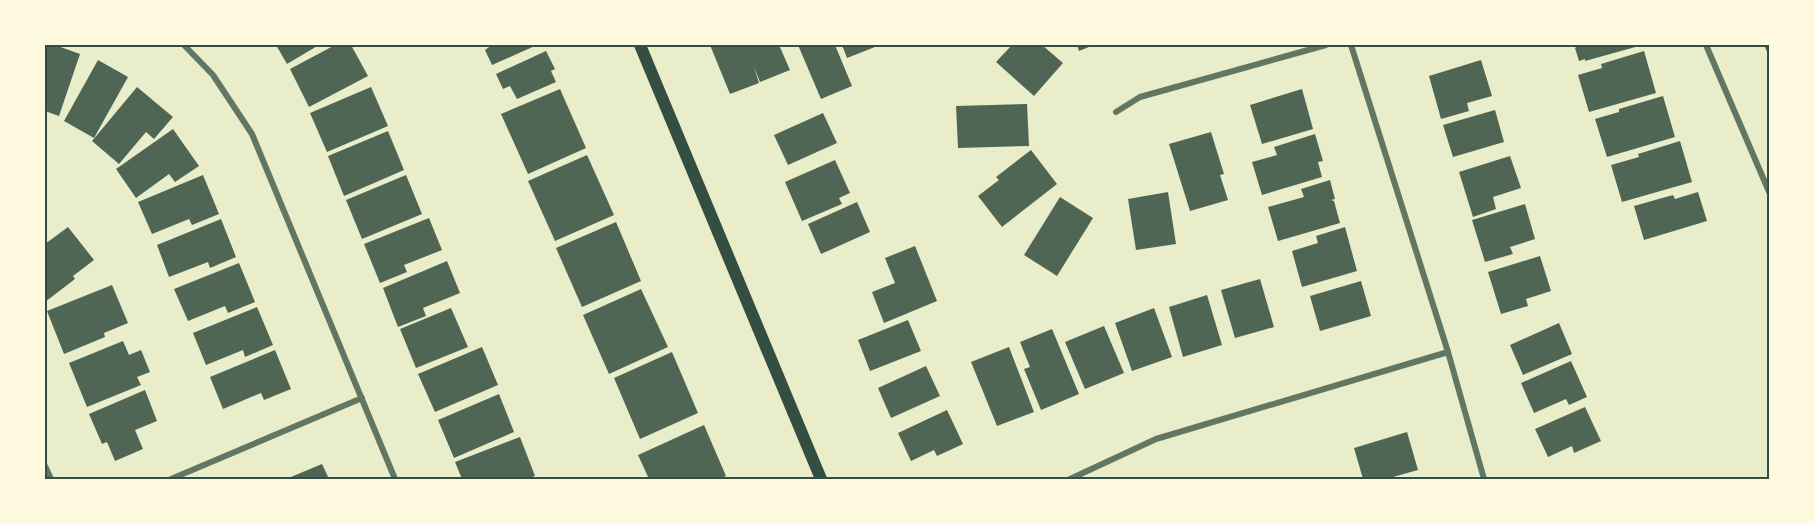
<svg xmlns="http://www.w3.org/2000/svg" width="1815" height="524" viewBox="0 0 1815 524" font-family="'DejaVu Sans',sans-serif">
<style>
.building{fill:#4f6655}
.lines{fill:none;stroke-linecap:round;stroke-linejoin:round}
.minor{stroke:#617663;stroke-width:6}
.secondary{stroke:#344e41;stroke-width:12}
.neatline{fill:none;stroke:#344e41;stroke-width:2}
</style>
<rect width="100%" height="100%" fill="#e9edc9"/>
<g class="building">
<path d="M45 45H55L80 54 59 116 45 111Z"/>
<path d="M276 45H319L287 64Z"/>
<path d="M335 45H351L368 76 309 107 290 69Z"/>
<path d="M492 45H537L492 65 485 50Z"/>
<path d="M710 45H779L790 70 760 82 754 67 759 83 730 94Z"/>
<path d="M798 45H835L852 86 821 99Z"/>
<path d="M842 45H880L847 58Z"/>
<path d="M1012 45H1042L1063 63 1034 96 996 62Z"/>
<path d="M1077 45H1094L1079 51Z"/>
<path d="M1579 45H1639V46L1585 61V59L1579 61 1575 48Z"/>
<path d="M1764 45H1770V53L1768 54Z"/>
<path d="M546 51 555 69 551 71 556 82 517 99 510 86 503 89 496 74Z"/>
<path d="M1644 51 1656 93 1589 112 1578 75 1602 68 1601 64Z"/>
<path d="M98 60 128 77 94 138 64 121Z"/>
<path d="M1481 60 1492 96 1467 103 1469 111 1441 119 1429 76Z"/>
<path d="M137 87 173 117 154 139 146 132 119 164 92 141Z"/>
<path d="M371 87 388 126 327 152 310 113Z"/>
<path d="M560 89 586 148 528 174 501 114Z"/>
<path d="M1302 89 1313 129 1262 144 1250 105Z"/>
<path d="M1663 96 1675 137 1607 157 1595 119 1619 112V109Z"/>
<path d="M1027 104 1029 146 958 148 956 106Z"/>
<path d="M1495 110 1504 142 1453 157 1443 125Z"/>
<path d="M823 113 837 143 788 165 774 135Z"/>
<path d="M173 129 199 166 175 182 169 174 136 198 116 169Z"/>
<path d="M388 131 404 170 344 196 328 156Z"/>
<path d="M1211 132 1224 174 1220 175 1228 200 1190 211 1169 144Z"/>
<path d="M1315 134 1323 161 1318 162 1322 177 1262 195 1252 162 1277 155 1274 147Z"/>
<path d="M1680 141 1692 182 1622 202 1611 165 1639 157 1638 154Z"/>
<path d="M1031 150 1057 184 1002 227 978 196 999 180 996 177Z"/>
<path d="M587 155 614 215 555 241 528 181Z"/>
<path d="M1510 156 1521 188 1493 197 1496 209 1473 217 1459 172Z"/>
<path d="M835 160 850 193 839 198 842 204 802 221 785 182Z"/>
<path d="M203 175 219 214 192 225 189 219 152 234 138 202Z"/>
<path d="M406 175 422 214 362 239 346 200Z"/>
<path d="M1330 180 1335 199 1331 200 1334 201 1340 223 1278 241 1268 207 1304 197 1301 189Z"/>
<path d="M1168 192 1176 244 1136 250 1128 199Z"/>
<path d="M1698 192 1707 221 1644 240 1634 206 1673 195 1675 199Z"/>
<path d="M1060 197 1093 218 1057 276 1024 255Z"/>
<path d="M857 202 870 232 821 254 808 224Z"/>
<path d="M1525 204 1535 239 1510 247 1513 254 1485 262 1472 220Z"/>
<path d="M429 218 442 250 404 265 407 272 380 283 364 244Z"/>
<path d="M221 219 236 257 210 268 208 262 169 277 157 245Z"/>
<path d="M616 222 641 281 582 307 556 248Z"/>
<path d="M68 227 94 260 73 276 75 279 45 302V244Z"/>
<path d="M1345 227 1357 271 1302 287 1292 251 1318 243 1316 236Z"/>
<path d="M915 246 937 301 884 323 872 292 895 283 885 258Z"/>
<path d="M1540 256 1551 291 1526 299 1528 306 1501 314 1488 272Z"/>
<path d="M447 261 460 293 423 308 426 316 398 327 383 288Z"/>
<path d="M239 263 255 302 228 313 225 306 188 321 174 289Z"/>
<path d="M1260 279 1274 327 1235 338 1221 290Z"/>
<path d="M1361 281 1371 316 1320 331 1310 296Z"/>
<path d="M112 285 128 323 104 333 105 337 64 354 47 311Z"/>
<path d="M641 289 668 347 609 374 583 315Z"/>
<path d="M1207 295 1222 345 1183 357 1169 307Z"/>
<path d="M257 307 273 345 245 357 243 350 206 365 193 333Z"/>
<path d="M451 308 468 347 416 368 400 329Z"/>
<path d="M1154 308 1172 357 1132 371 1115 323Z"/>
<path d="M908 320 921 351 870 371 858 340Z"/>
<path d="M1559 323 1572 354 1523 375 1510 345Z"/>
<path d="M1104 326 1124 373 1085 389 1065 342Z"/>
<path d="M1052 329 1079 394 1041 410 1024 369 1030 367 1020 342Z"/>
<path d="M123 341 129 355 141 350 150 372 137 377 141 385 87 407 69 363Z"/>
<path d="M482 347 498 385 435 412 418 374Z"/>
<path d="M1009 347 1034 412 997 426 971 362Z"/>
<path d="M275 350 291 389 264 400 261 393 223 409 210 377Z"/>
<path d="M672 352 698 413 640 439 614 378Z"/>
<path d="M1571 361 1587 397 1569 405 1566 399 1534 413 1521 383Z"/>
<path d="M926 366 940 396 891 418 878 388Z"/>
<path d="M145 390 157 421 135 430 143 449 115 461 107 442 102 444 89 414Z"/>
<path d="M499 394 514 432 454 458 438 420Z"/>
<path d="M1585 407 1601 441 1574 453 1572 446 1548 457 1535 429Z"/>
<path d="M947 410 963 444 937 456 934 450 911 461 898 433Z"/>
<path d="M704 425 726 476 719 479H649L638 455Z"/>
<path d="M1407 432 1418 470 1386 479H1363L1354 448Z"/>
<path d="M520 437 535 476 527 479H462L455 462Z"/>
<path d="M322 464 329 479H286Z"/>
</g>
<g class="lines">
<g class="minor">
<path d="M184 45 213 75 252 134 395 479"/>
<path d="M1351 45 1448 352 1484 479"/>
<path d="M1706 45 1770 194"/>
<path d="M1116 112 1140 97 1326 45"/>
<path d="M45 466 51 479"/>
<path d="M171 479 362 398"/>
<path d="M1070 479 1156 439 1448 352"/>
</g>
<path class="secondary" d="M640 45 821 479"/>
</g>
<rect width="1815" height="524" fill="none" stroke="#fefae0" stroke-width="93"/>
<rect x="46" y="46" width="1722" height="432" class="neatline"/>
</svg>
